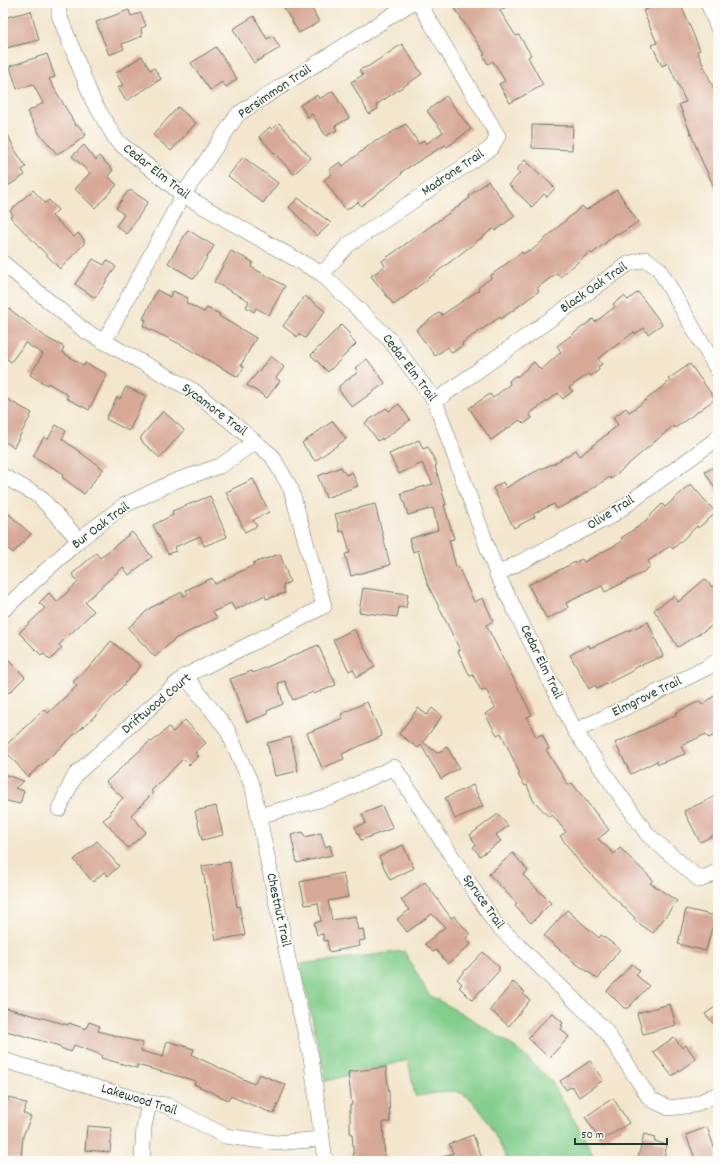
<svg xmlns="http://www.w3.org/2000/svg" width="721" height="1164" viewBox="0 0 721 1164" font-family="Dekko,sans-serif">
<style>
.green{fill:#82ce8c;stroke:#508660}
.building{fill:#d7a896}
.lines{fill:none;stroke-linecap:round;stroke-linejoin:round}
.street-casing{stroke:#69786a;stroke-width:16}
.street{stroke:#fff;stroke-width:15}
.labels{text-anchor:middle;dominant-baseline:central;stroke-width:3.5;stroke-linejoin:round;paint-order:stroke}
.street-label{font-size:14px;fill:#1f3d34;stroke:#fdfcf7}
</style>
<rect width="100%" height="100%" fill="#fdfcf7"/>
<filter id="ink" filterUnits="userSpaceOnUse"><feTurbulence type="fractalNoise" baseFrequency=".025" numOctaves="2"/><feDisplacementMap in="SourceGraphic" scale="8" xChannelSelector="R" yChannelSelector="G"/><feConvolveMatrix kernelMatrix="1 2 1 2 8 2 1 2 1" color-interpolation-filters="sRGB"/></filter>
<filter id="wash" filterUnits="userSpaceOnUse"><feTurbulence type="fractalNoise" baseFrequency=".012" numOctaves="4" result="noise"/><feDisplacementMap in="SourceGraphic" scale="16" xChannelSelector="R" yChannelSelector="G"/><feGaussianBlur stdDeviation="0.9" result="paint"/><feColorMatrix in="noise" values="0 0 0 0 0 0 0 0 0 0 0 0 0 0 0 0 0 1.4 0 .05"/><feComposite in="paint" operator="in"/></filter>
<g filter="url(#wash)">
<rect width="100%" height="100%" fill="#f3e6cd"/>
<path class="green" d="M404 951 429 995 475 1021 516 1048 550 1079 584 1137 596 1161H508C497 1141 478 1091 452 1091 441 1091 427 1096 415 1096L408 1060 326 1081 300 964Z"/>
<g id="blocks">
<g class="building">
<path d="M281 3H309L319 22 299 33Z"/>
<path d="M451 3H512L500 11 516 36 519 35 531 55 528 57 543 85 510 103 499 84 505 81 493 61 488 64 483 55 485 54Z"/>
<path d="M661 3H680L700 50 697 51 718 98V195L701 159 679 104 686 102 668 63 662 66 652 45 657 43 643 11Z"/>
<path d="M129 10 131 16 141 13 146 26 141 28 142 36 122 44 124 49 109 55 96 22Z"/>
<path d="M31 11 39 40 6 48 5 43H3V18Z"/>
<path d="M254 16 267 39 273 36 280 48 254 63 233 29Z"/>
<path d="M402 44 422 74 376 105 378 109 369 114 351 82 363 75 359 70 369 66Z"/>
<path d="M216 47 237 79 226 87 222 82 210 90 191 63Z"/>
<path d="M47 54 55 77 49 79 76 126 78 125 86 135 73 145 57 154 39 133 27 112 43 103 33 84 17 89 10 66Z"/>
<path d="M142 56 150 70 154 68 161 79 126 101 118 88 123 85 116 73Z"/>
<path d="M333 91 349 118 335 126 337 130 326 136 312 114 308 117 300 105 317 95 319 99Z"/>
<path d="M446 96 471 129 447 147 445 145 401 172 402 174 361 206 358 202 346 210 324 180 332 174 329 170 340 162 343 166 376 140 377 141 406 124 419 144 424 140 426 144 443 132 427 111Z"/>
<path d="M178 107 196 123 171 151 153 135Z"/>
<path d="M279 123 311 158 294 174 259 137 270 127 272 130Z"/>
<path d="M3 124 15 150 26 167 22 170 25 175 3 189Z"/>
<path d="M532 125 573 126 572 150 532 148Z"/>
<path d="M84 145 96 160 99 156 113 170 108 176 117 185 95 208 75 189 90 173 72 156Z"/>
<path d="M243 157 278 183 263 203 228 176Z"/>
<path d="M525 160 555 188 547 197 544 194 532 207 509 185 520 173 516 170Z"/>
<path d="M488 181 515 216 495 231 493 229 394 305 371 276 385 266 382 261 470 198 469 196Z"/>
<path d="M33 190 45 203 49 200 58 210 52 216 74 237 78 233 84 240V244L60 269 10 217 13 215 10 211Z"/>
<path d="M617 190 638 222 618 235 617 233 592 254 590 252 560 277 557 273 537 288 539 291 501 319 500 317 462 343 463 345 452 353 448 347 435 356 416 330 440 312 442 315 479 290 478 288 491 278 490 276 522 252 523 254 529 250 530 252 582 206 586 210Z"/>
<path d="M128 191H132L148 202 127 234 116 226 124 215 116 208Z"/>
<path d="M298 198 331 223 317 236 289 207Z"/>
<path d="M188 230 214 246 194 279 168 263Z"/>
<path d="M231 251 253 262 251 267 285 286 269 315 256 308 254 312 246 307 249 301 214 282Z"/>
<path d="M93 259 104 265 107 260 116 267 95 298 75 284Z"/>
<path d="M157 290 170 297 173 291 188 298 186 303 204 312 207 308 220 314 219 316 256 338 241 365 244 367 238 377 178 343 143 326 146 320 143 319Z"/>
<path d="M638 292 662 324 648 334 644 328 635 334 634 332 598 359 602 364 598 367 599 370 591 376 588 374 569 388 573 391 563 399 558 393 529 414 532 418 524 424 520 420 491 440 469 408 490 394 493 398 510 384 509 381 516 375 517 377 534 362 541 370 561 352 557 346 593 319 595 322 615 307 613 304 624 296 628 300Z"/>
<path d="M305 296 325 311 305 338 299 334 297 337 283 326Z"/>
<path d="M3 304 47 338 64 347 62 352 84 366 85 363 107 374 89 410 66 398 68 395 48 383 47 385 30 375 43 354 25 343 11 362 3 356Z"/>
<path d="M341 325 351 335 349 337 356 344 328 372 311 355Z"/>
<path d="M271 356 284 367 276 378 280 381 267 398 247 385Z"/>
<path d="M367 359 385 383 352 407 339 390V386L358 372 355 368Z"/>
<path d="M690 364 715 399 675 428 673 426 611 479 610 477 573 501 557 509 554 504 533 514 535 517 514 528 493 488 503 482 506 488 524 477 552 464V465L576 450 580 456 618 425 613 418 626 408 629 412 634 409 670 381 668 379Z"/>
<path d="M126 387 146 396 129 431 106 419 117 397 120 399Z"/>
<path d="M3 397 32 413 14 447 3 441Z"/>
<path d="M399 404 410 420 382 440V438L378 441 365 423 386 408 389 411Z"/>
<path d="M163 411 184 430 160 458 141 441V437Z"/>
<path d="M333 421 346 439 315 461 302 443Z"/>
<path d="M56 425 66 431 62 439 103 469 84 494 62 477 64 474 33 456 44 437 48 439Z"/>
<path d="M419 440 423 449 428 447 437 465 435 466 446 505H444L454 539 449 540 456 567 458 566 474 602 483 598 493 621 486 625 532 715 527 717 536 737 542 734 549 749 546 750 568 785 572 783 609 830 598 839 614 854 620 848 653 880 650 883 677 901 653 933 634 920 635 918 582 866 560 836 566 832 552 815 549 817 533 800 527 785 525 786 518 775 520 774 501 733 497 735 485 714 495 708 486 689 481 691 473 675 470 676 458 651 460 650 427 583 418 550 413 552 409 539 438 530 433 508 408 515 401 493 433 484 422 463 399 474 389 454Z"/>
<path d="M718 465V493L705 472Z"/>
<path d="M341 467 346 475 352 472 358 486 326 498 318 476Z"/>
<path d="M253 479 269 512 253 520 257 526 245 532 226 492Z"/>
<path d="M691 484 716 513 698 528 697 526 673 549 670 546 648 561 651 566 642 573 605 592 602 586 566 603 568 608 547 619 528 585 582 559 584 562 623 541 621 538 641 525 662 504 665 507Z"/>
<path d="M210 496 227 537 204 546 200 536 175 547 176 551 168 554 153 525 173 515 172 511Z"/>
<path d="M375 504 390 565 351 576 345 554 350 553 344 531 340 532 335 514Z"/>
<path d="M3 509 31 534 13 553 3 544Z"/>
<path d="M132 532 152 557 129 575 123 567 85 602 94 611 59 645 62 648 50 660 43 653 41 655 19 633 45 608 39 603 49 593 57 602 78 582 72 574 96 553 100 558Z"/>
<path d="M280 554 290 582 283 585 285 593 266 599 265 595 235 610 231 603 213 612 217 618 176 638 155 657 128 628 150 608 182 592 184 596 188 594 186 590 212 578 215 584 254 565 253 563Z"/>
<path d="M705 579 712 587 718 581V622L678 647 654 610 674 596 678 602Z"/>
<path d="M363 588 408 594 406 608 399 607 397 617 359 612Z"/>
<path d="M648 622 663 656 634 668V670L597 689 595 685 589 689 570 655 589 645 590 648Z"/>
<path d="M354 629 375 667 357 677 353 669 349 671 333 640Z"/>
<path d="M111 641 141 666 97 714 28 777 3 748 44 709 48 713 77 686 73 682 93 663Z"/>
<path d="M318 645 336 685 314 694 313 692 293 700 285 681 278 683 283 704 267 711 268 714 247 722 230 679 252 671 253 673Z"/>
<path d="M3 655 25 677 9 693 3 687Z"/>
<path d="M718 693V734L708 738 706 734 681 746 685 754 658 764 657 761 631 774 615 743 676 715 675 713 700 701 702 705Z"/>
<path d="M367 702 382 736 342 754 344 759 322 768 307 733 343 718 341 714Z"/>
<path d="M418 708 427 715 432 708 442 716 423 742 437 753 447 747 459 768 441 779 421 745 418 748 399 734Z"/>
<path d="M185 720 206 743 195 753 199 756 189 765 183 759 151 791 153 793 131 815 146 832 128 848 103 820 111 814 110 811 123 798 106 782 150 741 152 742 169 727 173 732Z"/>
<path d="M291 737 298 771 275 776 267 743Z"/>
<path d="M3 774 24 781 15 788 24 791 20 804 3 800Z"/>
<path d="M473 785 483 806 455 819 445 798Z"/>
<path d="M718 795V833L700 842 684 811Z"/>
<path d="M216 806 223 835 202 840 195 811Z"/>
<path d="M382 806 393 828 361 840 355 827 366 823 362 814Z"/>
<path d="M498 814 508 826 496 835 501 841 480 856 473 847 476 845 470 835Z"/>
<path d="M303 832 305 837 321 833 325 847 330 845 332 855 297 863 291 835Z"/>
<path d="M97 841 119 866 108 876 104 872 93 882 74 860Z"/>
<path d="M403 845 414 868 390 880 379 857Z"/>
<path d="M513 853 528 871 523 875 551 903 531 923 515 906 517 904 489 874Z"/>
<path d="M230 862 237 907 239 906 245 935 216 940 202 866Z"/>
<path d="M343 873 348 897 328 901 332 920 355 916 358 930 363 929 365 940 359 941 360 946 329 952 327 940 324 941 323 934 317 935 314 923 321 921 318 903 305 905 300 882Z"/>
<path d="M425 882 451 918 454 916 470 934 466 938 471 944 448 964 436 950 433 952 425 944 445 927 432 914 407 932 397 919 409 910 401 900Z"/>
<path d="M686 909 715 916 706 951 678 944Z"/>
<path d="M567 910 599 938 601 935 620 949 598 979 574 962 544 936Z"/>
<path d="M483 952 499 967V971L472 1000 459 987 462 984 457 979Z"/>
<path d="M632 964 640 971 636 975 649 986 628 1008H624L607 991Z"/>
<path d="M513 982 525 992 523 994 530 1000 509 1026 490 1010Z"/>
<path d="M670 1004 676 1025 643 1034 637 1013Z"/>
<path d="M718 1005V1029L705 1014Z"/>
<path d="M3 1007 68 1025 69 1023 86 1029 89 1022 100 1026 98 1031 143 1043 141 1051 163 1057 167 1041 194 1049 192 1055 254 1084 259 1074 286 1085 274 1114 230 1096 228 1100 194 1084 196 1081 137 1065V1068L101 1058 102 1055 74 1045 71 1052 60 1048V1046L3 1030Z"/>
<path d="M552 1013 563 1023 561 1025 563 1026 561 1029 569 1037 549 1058 528 1038Z"/>
<path d="M674 1037 682 1048 686 1045 696 1059 672 1076 653 1052Z"/>
<path d="M590 1061 603 1080 579 1097 572 1086 566 1090 560 1081Z"/>
<path d="M386 1067 389 1093 390 1122H383L385 1161H354L352 1133H350V1105H352L348 1072Z"/>
<path d="M9 1097 27 1104 23 1113 31 1117 23 1136 21 1159 3 1157V1110Z"/>
<path d="M613 1098 629 1123 601 1141 585 1117Z"/>
<path d="M87 1126 112 1128 110 1152 85 1150Z"/>
<path d="M707 1127 718 1158 709 1161H696L686 1135Z"/>
<path d="M644 1134 656 1137 654 1141 667 1145 663 1161H637Z"/>
<path d="M473 1135 483 1161H435V1159L453 1153 449 1144Z"/>
</g>
</g>
</g>
<g filter="url(#ink)">
<use href="#blocks" fill-opacity="0" stroke="#69786a" stroke-width="1"/>
<g class="lines">
<g class="street-casing">
<g id="street">
<path d="M59 3V15L93 101 117 141 183 195 322 274 390 340 435 401 497 574 575 731 648 835 700 880 718 871"/>
<path d="M708 3 718 28"/>
<path d="M3 263 85 331 194 391 272 456 291 489 324 606 287 626 185 676 75 775 59 809"/>
<path d="M322 274 348 245 491 148 498 136 419 3"/>
<path d="M104 342 183 195 238 114 411 3"/>
<path d="M435 401 628 264 646 259 659 269 718 371"/>
<path d="M3 476 39 496 79 540"/>
<path d="M497 574 611 516 718 438"/>
<path d="M3 610 79 540 123 506 175 481 220 466 255 442"/>
<path d="M185 676 227 729 253 788 290 969 311 1057 325 1161"/>
<path d="M575 731 648 697 708 667 718 660"/>
<path d="M258 816 330 797 394 767 495 923 605 1030 650 1099 669 1108 694 1105 718 1094"/>
<path d="M3 1060 149 1103 166 1105 225 1136 276 1143 321 1139"/>
<path d="M142 1161 144 1127 149 1103"/>
</g>
</g>
<use href="#street" class="street"/>
</g>
</g>
<g class="labels">
<g class="street-label">
<text transform="translate(275 92) rotate(-34)">Persimmon Trail</text>
<text transform="translate(156 172) rotate(38)">Cedar Elm Trail</text>
<text transform="translate(453 173) rotate(-34)">Madrone Trail</text>
<text transform="translate(594 288) rotate(-35)">Black Oak Trail</text>
<text transform="translate(409 368) rotate(53)">Cedar Elm Trail</text>
<text transform="translate(214 410) rotate(37)">Sycamore Trail</text>
<text transform="translate(611 513) rotate(-32)">Olive Trail</text>
<text transform="translate(101 526) rotate(-37)">Bur Oak Trail</text>
<text transform="translate(541 662) rotate(64)">Cedar Elm Trail</text>
<text transform="translate(647 697) rotate(-26)">Elmgrove Trail</text>
<text transform="translate(157 704) rotate(-40)">Driftwood Court</text>
<text transform="translate(483 902) rotate(55)">Spruce Trail</text>
<text transform="translate(278 910) rotate(78)">Chestnut Trail</text>
<text transform="translate(139 1100) rotate(17)">Lakewood Trail</text>
</g>
</g>
<rect width="721" height="1164" fill="none" stroke="#fdfcf7" stroke-width="16"/>
<path d="M575 1138v6h92v-6" fill="none" stroke="#1f3d34" stroke-width="2"/>
<text x="581" y="1138" font-size="12" fill="#1f3d34" stroke="#fdfcf7" stroke-width="3" paint-order="stroke">50 m</text>
</svg>
